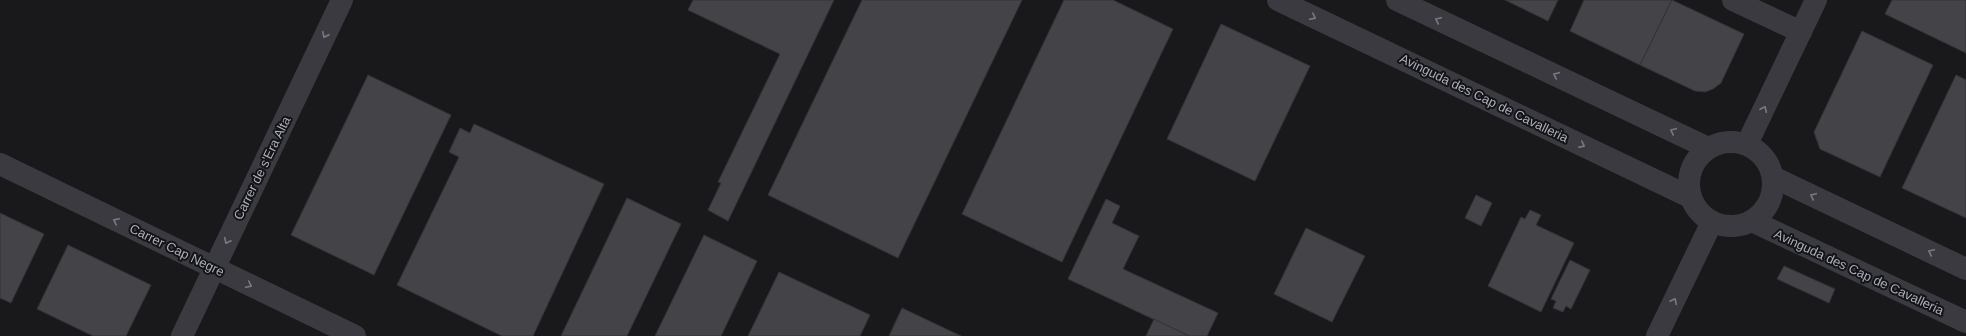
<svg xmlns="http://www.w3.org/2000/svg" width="1966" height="336" viewBox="0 0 1966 336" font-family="Arial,sans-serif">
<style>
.building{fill:#434348;stroke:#343337}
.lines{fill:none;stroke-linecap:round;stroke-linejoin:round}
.minor{stroke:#3a3a40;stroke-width:22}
.oneway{stroke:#787a84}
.labels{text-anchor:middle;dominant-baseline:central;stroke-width:4;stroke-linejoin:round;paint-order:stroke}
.street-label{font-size:13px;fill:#abaebb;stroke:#141416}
</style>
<rect width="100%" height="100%" fill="#19191b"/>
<g class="building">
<path d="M693 0H834L728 221 708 210 721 183 718 182 780 54 688 10Z"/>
<path d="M862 0H1022L898 258 768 195Z"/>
<path d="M1064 0H1113L1173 29 1062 262 962 214Z"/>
<path d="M1505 0H1558L1548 21Z"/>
<path d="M1584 0H1672L1640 65 1570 31Z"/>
<path d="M1672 0 1744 34 1721 83 1713 89 1705 92 1695 91 1640 65Z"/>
<path d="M1892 0H1966V53L1885 14Z"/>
<path d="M1221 24 1310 66 1255 181 1167 139Z"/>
<path d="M1862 31 1933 65 1880 177 1820 149 1814 132Z"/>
<path d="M368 75 451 115 374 275 291 235Z"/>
<path d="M1956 75 1966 80V218L1902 188Z"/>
<path d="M474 124 604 184 533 336H502L397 285 459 157 449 152 460 128 470 133Z"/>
<path d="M1476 195 1492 203 1481 226 1465 218Z"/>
<path d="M627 198 681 224 627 336H561Z"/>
<path d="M1106 199 1120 206 1112 223 1139 236 1123 269 1218 313 1207 336H1189L1068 279Z"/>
<path d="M1530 210 1541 215 1536 225 1574 243 1541 312 1488 286 1521 217 1525 219Z"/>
<path d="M0 213 44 234 11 303 0 298Z"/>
<path d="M1306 228 1365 256 1332 322 1274 294Z"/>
<path d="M704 235 757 261 721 336H655Z"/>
<path d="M68 245 151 285 126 336H93L37 309Z"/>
<path d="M1570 260 1590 270 1571 309 1566 306 1563 312 1553 308 1556 301 1551 299Z"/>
<path d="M1784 266 1835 289 1829 303 1777 279Z"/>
<path d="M779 272 870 315 860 336H748Z"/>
<path d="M902 308 961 336H889Z"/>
<path d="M1154 319 1189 336H1146Z"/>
</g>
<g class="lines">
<g class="minor">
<path d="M1278 0 1690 197"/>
<path d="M1397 0 1708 148"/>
<path d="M1733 0 1801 32"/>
<circle cx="1731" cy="184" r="42"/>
<path d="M1747 144 1816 0"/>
<path d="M0 164 355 336"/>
<path d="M1773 177 1966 269"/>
<path d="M1752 221 1966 322"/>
<path d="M182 336 342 0"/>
<path d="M1657 336 1712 222"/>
</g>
</g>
<defs><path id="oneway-chevron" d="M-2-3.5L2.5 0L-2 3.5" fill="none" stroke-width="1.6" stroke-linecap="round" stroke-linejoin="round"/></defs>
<g class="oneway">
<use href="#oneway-chevron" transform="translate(1313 17) rotate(26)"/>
<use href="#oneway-chevron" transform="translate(1438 20) rotate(-155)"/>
<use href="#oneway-chevron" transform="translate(325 35) rotate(116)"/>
<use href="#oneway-chevron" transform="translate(1556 75) rotate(-155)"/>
<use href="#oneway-chevron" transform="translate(1764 109) rotate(-65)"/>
<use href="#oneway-chevron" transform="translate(1673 131) rotate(-155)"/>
<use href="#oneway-chevron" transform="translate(1582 145) rotate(26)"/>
<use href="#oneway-chevron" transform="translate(1813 196) rotate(-155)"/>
<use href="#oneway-chevron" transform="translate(116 221) rotate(-154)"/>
<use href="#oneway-chevron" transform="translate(227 241) rotate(116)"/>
<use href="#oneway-chevron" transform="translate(1931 252) rotate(-155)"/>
<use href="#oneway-chevron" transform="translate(249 285) rotate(26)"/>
<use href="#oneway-chevron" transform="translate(1674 301) rotate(-64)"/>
</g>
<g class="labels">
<g class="street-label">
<text transform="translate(1484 98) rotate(26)">Avinguda des Cap de Cavalleria</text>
<text transform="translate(262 168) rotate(-64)">Carrer de s'Era Alta</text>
<text transform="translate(177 250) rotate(26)">Carrer Cap Negre</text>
<text transform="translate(1859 272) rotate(25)">Avinguda des Cap de Cavalleria</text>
</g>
</g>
</svg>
